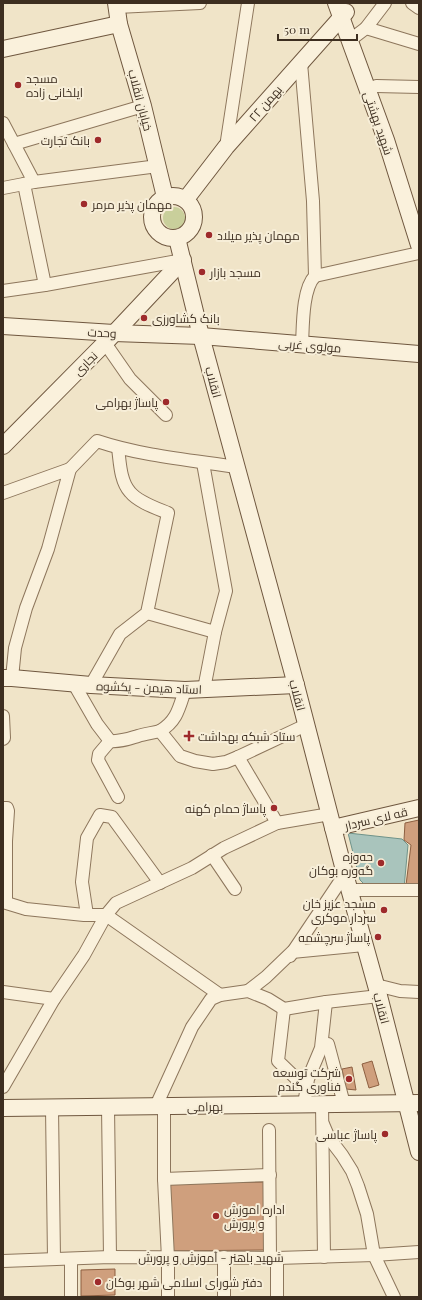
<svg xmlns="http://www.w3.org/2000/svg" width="422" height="1300" viewBox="0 0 422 1300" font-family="'Playfair Display',Cairo,serif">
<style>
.green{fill:#c9cf9b}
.water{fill:#a9c4bc;stroke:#6f938a}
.building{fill:#cf9f7d;stroke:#8d5f41}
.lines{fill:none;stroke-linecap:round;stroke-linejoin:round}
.street-casing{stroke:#8d765c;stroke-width:14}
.secondary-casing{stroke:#6f573f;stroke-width:18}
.street{stroke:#faf1dc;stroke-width:12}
.secondary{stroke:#faf1dc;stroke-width:16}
.poi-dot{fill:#9e2a2b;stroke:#f7eed8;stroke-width:1.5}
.labels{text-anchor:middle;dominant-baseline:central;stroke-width:4;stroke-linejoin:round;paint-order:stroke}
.poi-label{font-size:12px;fill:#3d2e20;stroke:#f7eed8;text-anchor:start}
.street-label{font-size:12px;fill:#3d2e20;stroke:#f7eed8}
</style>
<rect width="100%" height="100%" fill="#f0e4c8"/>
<circle class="green" cx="174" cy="218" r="11"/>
<path class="water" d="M348 833 402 839 408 845 404 888 366 886 360 880Z"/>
<g class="building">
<path d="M419 820V886L406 885 411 845 404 840 405 823Z"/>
<path d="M372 1061 379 1085 369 1088 362 1064Z"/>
<path d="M352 1067 356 1090 346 1089 342 1069Z"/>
<path d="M264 1182V1250L169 1251 168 1183Z"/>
<path d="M115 1269V1295L81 1296V1270Z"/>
</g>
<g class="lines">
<g class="street-casing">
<g id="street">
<path d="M412 3 419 8"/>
<path d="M117 7 200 3"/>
<path d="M366 28 419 44"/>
<path d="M349 41 366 28 385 3"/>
<path d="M301 63 313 201 315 276C302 289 303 327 302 345"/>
<path d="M376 86 419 87"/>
<path d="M3 123 34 182"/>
<path d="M14 144 143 106"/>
<path d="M226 147 248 3"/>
<path d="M24 184 45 285"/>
<path d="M3 188 34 182 158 166"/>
<path d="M315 276 419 253"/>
<path d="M3 291 45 285 183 260"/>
<path d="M105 343 130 379 166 415"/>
<path d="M203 463 226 591 215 632 204 689"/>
<path d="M70 469 97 441C142 456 190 460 237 467"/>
<path d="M3 493 70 469 48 549 26 608 15 648 12 678"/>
<path d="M147 613 215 632"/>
<path d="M74 684 97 724 110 741"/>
<path d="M91 685 120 634 147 613 168 513C156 508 138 502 130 492 120 481 120 462 118 448"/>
<path d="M3 716 4 738 3 739"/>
<path d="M160 731C177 721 179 708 185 690"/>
<path d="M110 741C120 742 128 739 138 736 145 734 152 733 160 731L180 756 195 761 213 764 226 762 238 757 277 823"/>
<path d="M110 741 99 754 98 760 118 797"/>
<path d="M238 757 306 725"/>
<path d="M3 808H7L8 811 6 841"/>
<path d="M3 841H6V902"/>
<path d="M212 855 235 889"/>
<path d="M349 890H419"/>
<path d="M3 902 26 909 84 915H106L220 995"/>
<path d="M87 915 82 882 87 838 100 815 112 817 160 883"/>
<path d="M290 956 345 874"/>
<path d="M376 985 400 991 419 992"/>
<path d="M248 991 266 977 292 952 364 945"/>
<path d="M3 992 54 999"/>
<path d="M284 1009 278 1061 307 1089"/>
<path d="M328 1044 344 1104"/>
<path d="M3 1087 54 999 84 955 106 915 116 903 192 868 224 848 277 823 330 814"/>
<path d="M304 1105 308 1079 321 1048 326 1002"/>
<path d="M322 1105 324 1257"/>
<path d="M156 1106 192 1027 211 999 220 995 248 991 268 999 284 1009 326 1002 379 996"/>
<path d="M164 1106V1179L168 1258V1297"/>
<path d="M108 1107 110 1257"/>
<path d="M52 1108 54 1259"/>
<path d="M323 1124 329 1138 342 1155 352 1171 358 1186 367 1214 374 1255 394 1297"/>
<path d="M269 1130 270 1258"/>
<path d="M164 1179 270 1175"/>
<path d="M224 1257V1297"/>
<path d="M277 1258V1297"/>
<path d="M3 1261 110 1257 277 1258 374 1255 419 1252"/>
<path d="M71 1297V1259"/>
</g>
</g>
<g class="secondary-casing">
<g id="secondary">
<path d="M116 3 119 24 143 106 165 197"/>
<path d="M336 3 386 140 419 245"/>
<path d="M3 49 119 24"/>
<circle cx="173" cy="217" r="21"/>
<path d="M186 199 226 147 346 12"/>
<path d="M177 238 201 336 296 685 345 874 379 996 419 1152"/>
<path d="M3 326 114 333 201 336 419 354"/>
<path d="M3 446 105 343 183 260"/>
<path d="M3 678H12L91 685 185 690 296 685"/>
<path d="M333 828 419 808"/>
<path d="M3 1108 419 1103"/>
</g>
</g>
<use href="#street" class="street"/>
<use href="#secondary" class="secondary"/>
</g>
<g class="poi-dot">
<circle cx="18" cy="85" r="4"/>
<circle cx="98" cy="140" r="4"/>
<circle cx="84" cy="204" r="4"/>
<circle cx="209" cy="235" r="4"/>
<circle cx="202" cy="272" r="4"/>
<circle cx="144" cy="318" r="4"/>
<circle cx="166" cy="402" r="4"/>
<path d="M187 730h4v4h4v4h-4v4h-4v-4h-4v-4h4z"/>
<circle cx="274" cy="808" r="4"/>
<circle cx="381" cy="863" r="4"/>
<circle cx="384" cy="910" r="4"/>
<circle cx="378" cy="937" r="4"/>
<circle cx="349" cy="1079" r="4"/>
<circle cx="385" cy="1134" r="4"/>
<circle cx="216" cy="1216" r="4"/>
<circle cx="98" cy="1282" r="4"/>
</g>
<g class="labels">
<g class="poi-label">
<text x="26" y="78">مسجد<tspan x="26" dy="14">ایلخانی زاده</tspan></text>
<text x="90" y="140" text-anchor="end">بانک تجارت</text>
<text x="92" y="204">مهمان پذیر مرمر</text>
<text x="217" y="235">مهمان پذیر میلاد</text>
<text x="210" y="272">مسجد بازار</text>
<text x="152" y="318">بانک کشاورزی</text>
<text x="158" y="402" text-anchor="end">پاساژ بهرامی</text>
<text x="198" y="736">ستاد شبکه بهداشت</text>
<text x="266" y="808" text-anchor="end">پاساژ حمام کهنه</text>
<text x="373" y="856" text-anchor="end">حه‌وزه<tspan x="373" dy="14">گه‌وره بوکان</tspan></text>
<text x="376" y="903" text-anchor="end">مسجد عزیز خان<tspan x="376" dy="14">سردار موکری</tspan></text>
<text x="370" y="937" text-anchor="end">پاساژ سرچشمه</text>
<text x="341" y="1072" text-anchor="end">شرکت توسعه<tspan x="341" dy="14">فناوری گندم</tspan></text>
<text x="377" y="1134" text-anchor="end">پاساژ عباسی</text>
<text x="224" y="1209">اداره اموزش<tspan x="224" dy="14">و پرورش</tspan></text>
<text x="106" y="1282">دفتر شورای اسلامی شهر بوکان</text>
</g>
<g class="street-label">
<text transform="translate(141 100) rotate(75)">خیابان انقلاب</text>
<text transform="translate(265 103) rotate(-49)">۲۲ بهمن</text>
<text transform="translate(379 123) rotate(71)">شهید بهشتی</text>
<text transform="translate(102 332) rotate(3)">وحدت</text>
<text transform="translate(310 345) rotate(5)">مولوی غربی</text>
<text transform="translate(85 363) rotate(-45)">نجاری</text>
<text transform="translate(214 382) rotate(75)">انقلاب</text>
<text transform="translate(149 687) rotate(2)">استاد هیمن - یکشوه</text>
<text transform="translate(298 695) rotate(75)">انقلاب</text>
<text transform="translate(376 818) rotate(-13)">قه لای سردار</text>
<text transform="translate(382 1008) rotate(75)">انقلاب</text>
<text transform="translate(205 1106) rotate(-1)">بهرامی</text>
<text x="211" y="1257">شهید باهنر - آموزش و پرورش</text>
</g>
</g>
<rect width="422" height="1300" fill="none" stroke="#3d2e20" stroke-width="8"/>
<path d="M278 34v6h79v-6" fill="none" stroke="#3d2e20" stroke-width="2"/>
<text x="284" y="34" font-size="12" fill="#3d2e20" stroke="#f7eed8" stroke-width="3" paint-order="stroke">50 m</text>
</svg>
